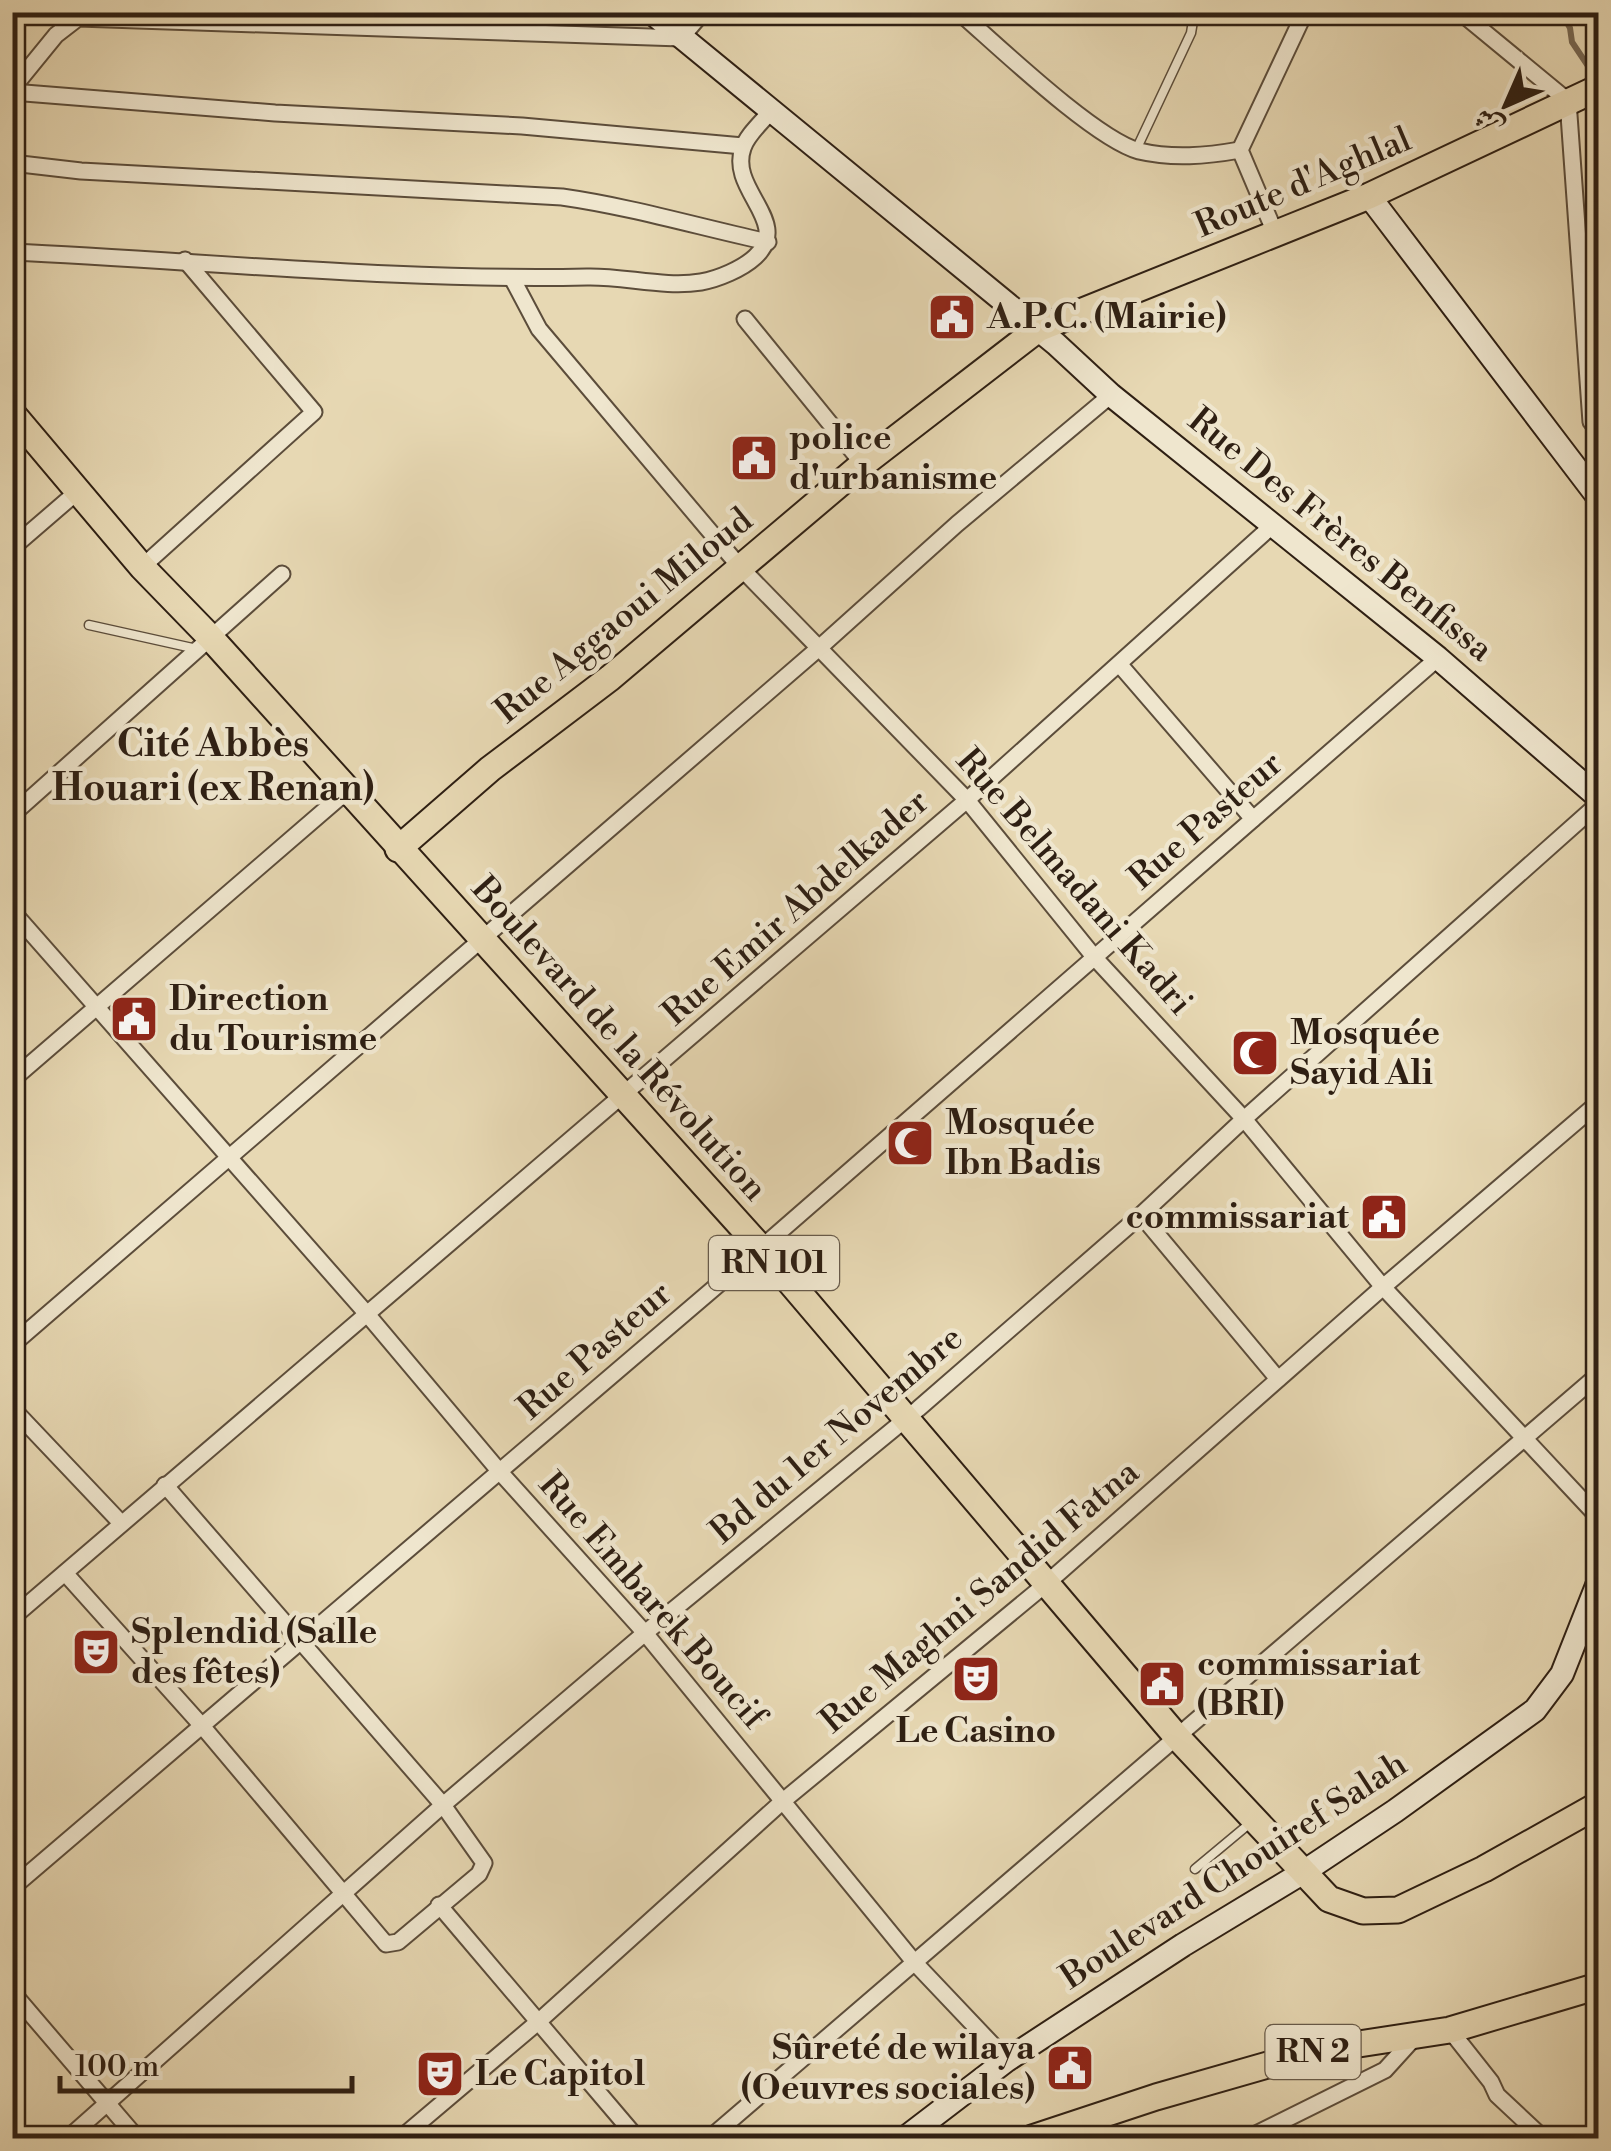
<svg xmlns="http://www.w3.org/2000/svg" width="1611" height="2151" viewBox="0 0 1611 2151" font-family="'Libre Bodoni',Amiri,serif">
<style>
.lines{fill:none;stroke-linecap:round;stroke-linejoin:round}
.stream{stroke:#776853;stroke-width:6}
.service-casing{stroke:#5c4d3b;stroke-width:11}
.minor-casing{stroke:#5c4d3b;stroke-width:19}
.secondary-casing{stroke:#2e1f13;stroke-width:26}
.primary-casing{stroke:#2e1f13;stroke-width:29}
.service{stroke:#efe6ce;stroke-width:8}
.minor{stroke:#efe6ce;stroke-width:15}
.secondary{stroke:#efe6ce;stroke-width:22}
.primary{stroke:#e7d8b3;stroke-width:25}
.labels{text-anchor:middle;dominant-baseline:central;stroke-width:9;stroke-linejoin:round;paint-order:stroke}
.shield{fill:#efe6ce;stroke:#685b4b;stroke-width:2.5}
.shield-label{font-size:32px;font-weight:bold;fill:#2e1f13}
.street-label{font-size:35px;fill:#2e1f13;stroke:#efe6ce}
.poi-label{font-size:35px;font-weight:bold;fill:#2e1f13;stroke:#efe6ce;text-anchor:start}
.neighbourhood-label{font-size:38px;font-weight:bold;fill:#2e1f13;stroke:#efe6ce}
</style>
<rect width="100%" height="100%" fill="#e7d8b3"/>
<filter id="stains"><feTurbulence type="fractalNoise" baseFrequency=".002" numOctaves="4"/><feColorMatrix values="0 0 0 0 .2 0 0 0 0 .09 0 0 0 0 .02 0 0 0 .5 -.17"/></filter>
<radialGradient id="worn" r=".72"><stop offset=".6" stop-color="#630" stop-opacity="0"/><stop offset="1" stop-color="#630" stop-opacity=".3"/></radialGradient>
<g class="lines">
<path class="stream" d="M1561 12 1570 28 1572 42 1598 81"/>
<g class="service-casing">
<g id="service">
<path d="M1136 150 1191 33 1193 21 1191 12"/>
<path d="M89 625 197 649"/>
<path d="M1195 1869 1249 1824"/>
</g>
</g>
<g class="minor-casing">
<g id="minor">
<path d="M959 12C998 46 1095 139 1139 151 1173 159 1206 156 1240 150"/>
<path d="M1460 12 1568 101 1591 422"/>
<path d="M12 89 56 35 78 18 681 38 703 12"/>
<path d="M12 92 275 113 522 126 743 146"/>
<path d="M12 163 81 171 562 197C632 207 699 227 768 242"/>
<path d="M1276 235 1240 150 1305 12"/>
<path d="M12 252C204 261 396 281 587 277 624 276 664 288 701 282 718 279 742 269 755 257 793 222 728 190 743 148 747 135 762 122 770 112"/>
<path d="M513 280 539 329 740 567 967 800 1095 958 1244 1119 1383 1287 1598 1517"/>
<path d="M745 319 863 464"/>
<path d="M12 548 77 492"/>
<path d="M142 567 314 412 185 260"/>
<path d="M1120 665 1253 819"/>
<path d="M12 815 282 574"/>
<path d="M12 911 367 1314 500 1472 645 1633 915 1963 1007 2060"/>
<path d="M12 1080 347 791"/>
<path d="M1141 1215 1278 1379"/>
<path d="M12 1345 819 648 957 524 1111 395"/>
<path d="M12 1408 121 1523"/>
<path d="M65 1573 203 1727 386 1944 398 1942 479 1874 484 1863 443 1805 165 1485"/>
<path d="M12 1618 967 800 1273 525"/>
<path d="M12 1888 761 1248 1438 658"/>
<path d="M439 1905 637 2138"/>
<path d="M12 1992 137 2138"/>
<path d="M1450 2030 1491 2082 1497 2095 1543 2138"/>
<path d="M717 2132 1598 1375"/>
<path d="M68 2138 443 1805 645 1633 918 1409 1141 1215 1244 1119 1598 804"/>
<path d="M401 2138 538 2022 783 1801 1046 1584 1383 1287 1598 1103"/>
<path d="M1248 2138 1385 2070 1415 2037"/>
</g>
</g>
<g class="secondary-casing">
<g id="secondary">
<path d="M651 12 1056 344 1111 395 1438 658 1598 797"/>
<path d="M1369 196 1598 497"/>
<path d="M905 2138 1007 2060 1183 1945 1302 1873 1395 1811 1535 1710 1562 1674 1598 1583"/>
</g>
</g>
<g class="primary-casing">
<g id="primary">
<path d="M12 413 142 567 210 637 761 1248 1177 1737 1329 1899 1363 1911 1398 1910 1484 1869 1598 1805"/>
<path d="M398 849 490 769 610 678 863 464 1038 329 1369 196 1598 88"/>
<path d="M1032 2138 1156 2097 1320 2050 1450 2030 1598 1986"/>
</g>
</g>
<use href="#service" class="service"/>
<use href="#minor" class="minor"/>
<use href="#secondary" class="secondary"/>
<use href="#primary" class="primary"/>
</g>
<defs>
<g id="civic-square" transform="scale(2.5)"><rect x="-9" y="-9" width="18" height="18" rx="4" fill="#8f2418" stroke="#efe6ce"/><path d="M-.6-6.5H3V-4.5H.6V-3L4-1V1h2V6H-6V1h2V-1L-.6-3ZM-1.2 2.5V6h2.4V2.5Z" fill="#fff"/></g>
<g id="mosque-square" transform="scale(2.5)"><rect x="-9" y="-9" width="18" height="18" rx="4" fill="#8f2418" stroke="#efe6ce"/><path d="M3.5-4.9A6 6 0 1 0 3.5 4.9A5 5 0 1 1 3.5-4.9Z" fill="#fff"/></g>
<g id="theatre-square" transform="scale(2.5)"><rect x="-9" y="-9" width="18" height="18" rx="4" fill="#8f2418" stroke="#efe6ce"/><path d="M-5-5.5Q0-4 5-5.5V0Q5 5 0 6Q-5 5-5 0ZM-3.3-2.5H-1v1.5H-3.3ZM1-2.5H3.3v1.5H1ZM-2.8 1Q0 5.5 2.8 1Z" fill="#fff"/></g>
</defs>
<g fill-rule="evenodd">
<use href="#civic-square" x="952" y="317"/>
<use href="#civic-square" x="754" y="458"/>
<use href="#civic-square" x="134" y="1019"/>
<use href="#mosque-square" x="1255" y="1053"/>
<use href="#mosque-square" x="910" y="1143"/>
<use href="#civic-square" x="1384" y="1217"/>
<use href="#theatre-square" x="96" y="1652"/>
<use href="#theatre-square" x="976" y="1679"/>
<use href="#civic-square" x="1162" y="1684"/>
<use href="#civic-square" x="1070" y="2068"/>
<use href="#theatre-square" x="440" y="2074"/>
</g>
<g class="labels">
<g class="shield">
<rect x="709" y="1236" width="130" height="54" rx="8"/>
<rect x="1265.5" y="2025" width="95" height="54" rx="8"/>
</g>
<g class="shield-label">
<text x="774" y="1263">RN 101</text>
<text x="1313" y="2052">RN 2</text>
</g>
<g class="street-label">
<text transform="translate(1303 183) rotate(-23)">Route d'Aghlal</text>
<text transform="translate(1340 535) rotate(39)">Rue Des Frères Benfissa</text>
<text transform="translate(624 616) rotate(-39)">Rue Aggaoui Miloud</text>
<text transform="translate(1206 821) rotate(-41)">Rue Pasteur</text>
<text transform="translate(1074 882) rotate(49)">Rue Belmadani Kadri</text>
<text transform="translate(796 908) rotate(-41)">Rue Emir Abdelkader</text>
<text transform="translate(619 1039) rotate(48)">Boulevard de la Révolution</text>
<text transform="translate(595 1351) rotate(-41)">Rue Pasteur</text>
<text transform="translate(837 1435) rotate(-40)">Bd du 1er Novembre</text>
<text transform="translate(980 1597) rotate(-40)">Rue Maghni Sandid Fatna</text>
<text transform="translate(652 1601) rotate(49)">Rue Embarek Boucif</text>
<text transform="translate(1234 1871) rotate(-33)">Boulevard Chouiref Salah</text>
</g>
<g class="poi-label">
<text x="987" y="317">A.P.C. (Mairie)</text>
<text x="789" y="438">police<tspan x="789" dy="40">d'urbanisme</tspan></text>
<text x="169" y="999">Direction<tspan x="169" dy="40">du Tourisme</tspan></text>
<text x="1290" y="1033">Mosquée<tspan x="1290" dy="40">Sayid Ali</tspan></text>
<text x="945" y="1123">Mosquée<tspan x="945" dy="40">Ibn Badis</tspan></text>
<text x="1349" y="1217" text-anchor="end">commissariat</text>
<text x="131" y="1632">Splendid (Salle<tspan x="131" dy="40">des fêtes)</tspan></text>
<text x="1197" y="1664">commissariat<tspan x="1197" dy="40">(BRI)</tspan></text>
<text x="976" y="1731" text-anchor="middle">Le Casino</text>
<text x="1035" y="2048" text-anchor="end">Sûreté de wilaya<tspan x="1035" dy="40">(Oeuvres sociales)</tspan></text>
<text x="475" y="2074">Le Capitol</text>
</g>
<g class="neighbourhood-label">
<text x="213" y="744">Cité Abbès<tspan x="213" dy="44">Houari (ex Renan)</tspan></text>
</g>
</g>
<rect width="1611" height="2151" fill="none" stroke="#e7d8b3" stroke-width="50"/>
<rect x="15" y="15" width="1581" height="2121" fill="none" stroke="#2e1f13" stroke-width="5"/>
<rect x="25" y="25" width="1561" height="2101" fill="none" stroke="#2e1f13" stroke-width="2.5"/>
<g transform="translate(1506 105) rotate(225)" stroke="#efe6ce" stroke-width="8" paint-order="stroke">
<path d="M0-8L18 38L0 25L-18 38Z" fill="#2e1f13"/>
<text y="-15" font-size="28" font-weight="bold" text-anchor="middle" fill="#2e1f13">ش</text>
</g>
<path d="M60 2076v15h292v-15" fill="none" stroke="#2e1f13" stroke-width="5"/>
<text x="75" y="2076" font-size="30" fill="#2e1f13" stroke="#efe6ce" stroke-width="8" paint-order="stroke">100 m</text>
<rect width="100%" height="100%" filter="url(#stains)"/>
<rect width="100%" height="100%" fill="url(#worn)"/>
</svg>
